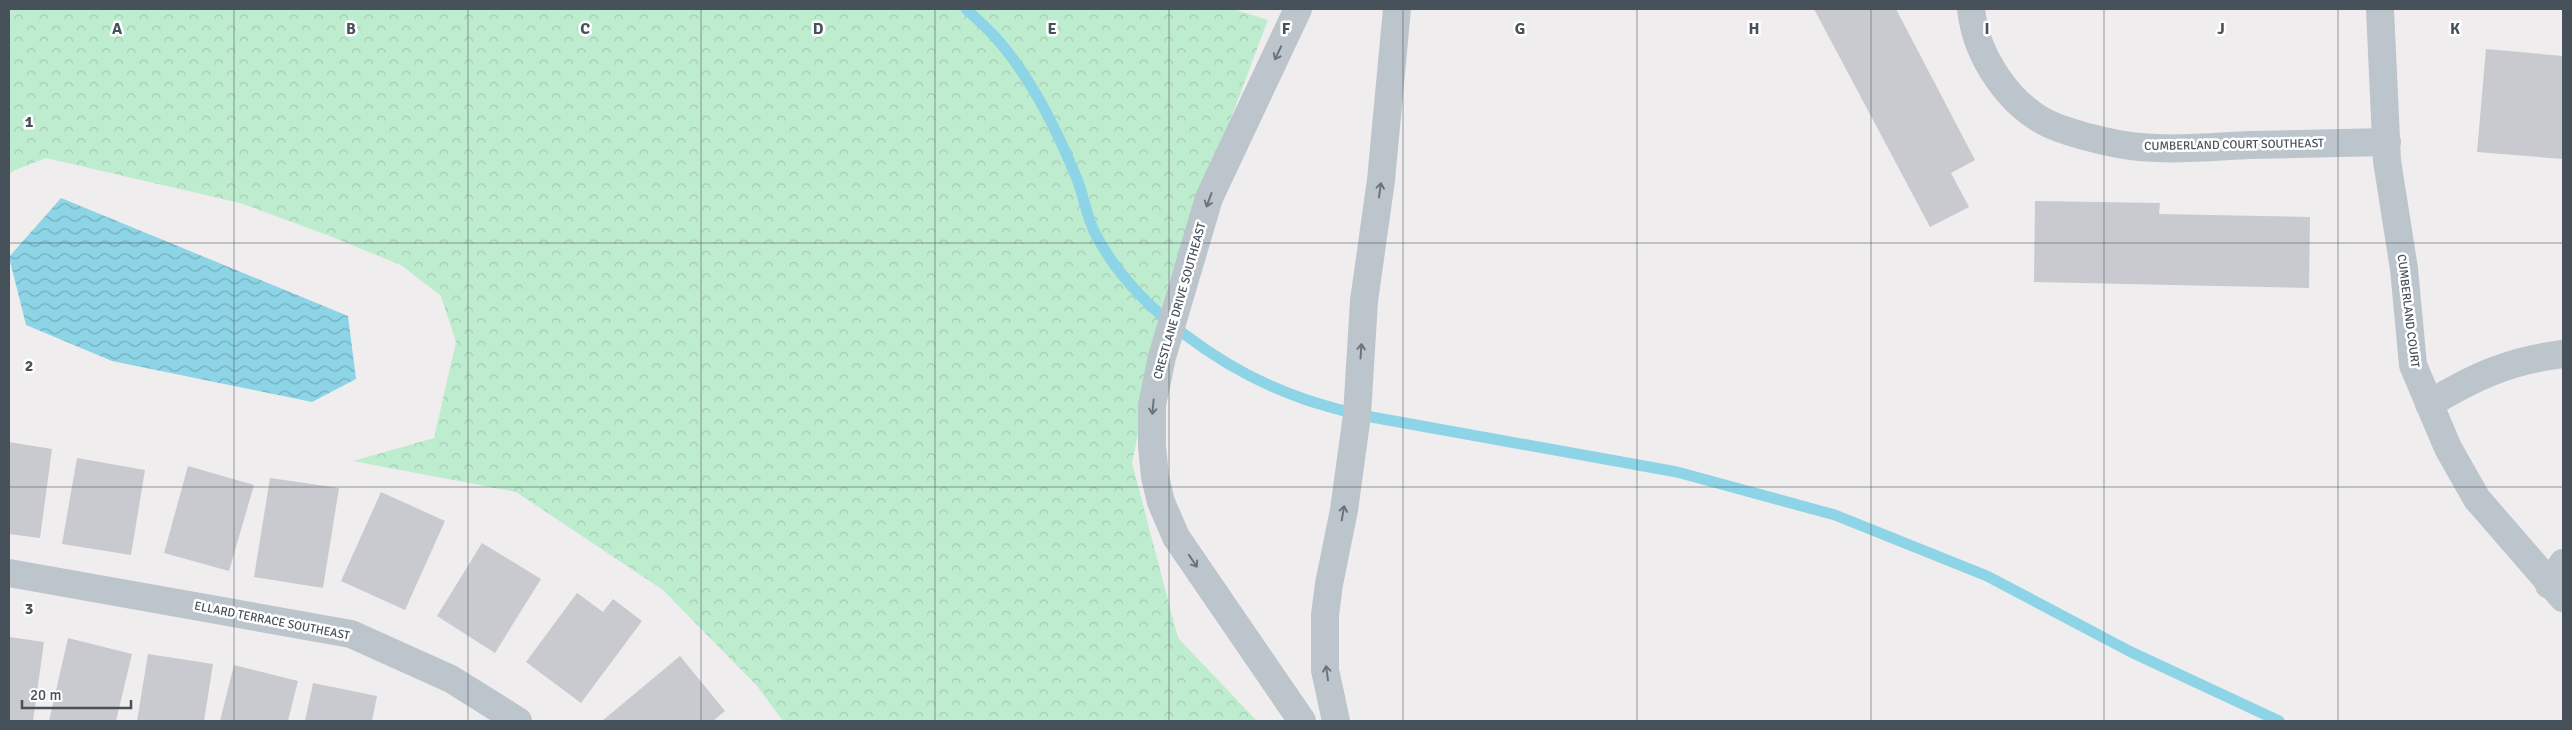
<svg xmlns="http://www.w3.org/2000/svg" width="2572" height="730" viewBox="0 0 2572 730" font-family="Signika,sans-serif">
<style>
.forest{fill:url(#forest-crowns)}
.water{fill:url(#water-waves)}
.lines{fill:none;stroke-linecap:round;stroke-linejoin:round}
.stream{stroke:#8dd4e6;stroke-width:11}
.building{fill:#c8cad0}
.street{stroke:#bdc5cc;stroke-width:28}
.oneway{stroke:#6a747c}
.grid{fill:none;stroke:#47515a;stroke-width:1;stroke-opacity:0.55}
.labels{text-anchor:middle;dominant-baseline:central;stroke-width:5;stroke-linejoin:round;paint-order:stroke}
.street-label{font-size:12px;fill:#47515a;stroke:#fff}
.grid-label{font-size:16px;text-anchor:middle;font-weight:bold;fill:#47515a;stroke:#fff;stroke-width:5;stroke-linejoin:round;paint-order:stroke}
</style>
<defs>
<pattern id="forest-crowns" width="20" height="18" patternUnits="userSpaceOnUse" patternTransform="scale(1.25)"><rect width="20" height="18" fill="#beeccf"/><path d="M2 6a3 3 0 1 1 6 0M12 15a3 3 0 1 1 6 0" fill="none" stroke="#a5ccb4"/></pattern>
<pattern id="water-waves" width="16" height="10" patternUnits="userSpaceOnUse" patternTransform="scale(1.25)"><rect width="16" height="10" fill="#8dd4e6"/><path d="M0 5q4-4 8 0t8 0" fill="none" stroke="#75aebd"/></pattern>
</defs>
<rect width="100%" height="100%" fill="#f0edee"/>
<path class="forest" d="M9 9H1233L1268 20 1169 282 1132 463 1178 638 1257 721H783L757 686 663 590 516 492 353 461 434 438 456 342 441 296 401 265 330 236 240 203 46 158 13 171 9 175Z"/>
<path class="water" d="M61 198 348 316 356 379 312 402 112 361 26 325 9 257Z"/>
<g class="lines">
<path class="stream" d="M966 9C976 18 987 28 996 38 1031 77 1057 130 1077 179 1084 196 1086 216 1095 233 1133 308 1225 372 1304 399 1321 405 1338 409 1355 414L1677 472 1835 515 1987 576 2131 652 2279 721"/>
</g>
<g class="building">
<path d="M1814 9H1896L1975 160 1951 173 1969 207 1930 227Z"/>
<path d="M2486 49 2563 56V159L2477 152Z"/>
<path d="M2035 201 2160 203 2159 214 2310 217 2309 288 2034 282Z"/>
<path d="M9 442 52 449 40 538 9 534Z"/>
<path d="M77 458 145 470 131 555 62 544Z"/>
<path d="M188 466 254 485 229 571 164 553Z"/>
<path d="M270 478 339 488 323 588 254 577Z"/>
<path d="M381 492 445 521 405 610 341 581Z"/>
<path d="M482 543 541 579 495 653 437 616Z"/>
<path d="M577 593 603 612 613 599 642 621 581 703 526 662Z"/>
<path d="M9 637 44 642 33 721H9Z"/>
<path d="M68 638 132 654 116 721H49Z"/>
<path d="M148 654 213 664 204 721H137Z"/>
<path d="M680 656 725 711 713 721H602Z"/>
<path d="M234 665 298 681 288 721H220Z"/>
<path d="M313 683 377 696 372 721H305Z"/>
</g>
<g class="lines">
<g class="street">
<path d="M1298 9 1209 198 1162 357 1152 405V446L1155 477 1161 502 1176 537 1302 721"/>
<path d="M1971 9C1976 56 2010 109 2056 127 2074 134 2098 140 2118 144 2160 152 2207 147 2250 145 2296 144 2341 143 2387 142"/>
<path d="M2380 9 2387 161 2404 269 2413 365 2448 448 2477 499 2563 598"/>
<path d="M2429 404C2474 377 2510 360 2563 354"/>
<path d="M9 573 351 634 451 679 518 721"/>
<path d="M2549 585 2563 563"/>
<path d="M1336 721 1325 670V615L1329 584 1344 510 1357 415 1364 301 1381 180 1397 9"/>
</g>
</g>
<defs><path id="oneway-shaft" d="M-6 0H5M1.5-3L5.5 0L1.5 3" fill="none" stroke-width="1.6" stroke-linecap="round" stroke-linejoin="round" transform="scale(1.25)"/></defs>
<g class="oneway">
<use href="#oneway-shaft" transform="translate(1278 53) rotate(115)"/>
<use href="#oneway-shaft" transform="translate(1380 190) rotate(-82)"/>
<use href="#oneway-shaft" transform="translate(1209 200) rotate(110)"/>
<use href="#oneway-shaft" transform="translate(1361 351) rotate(-86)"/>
<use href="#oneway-shaft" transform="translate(1153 407) rotate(95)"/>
<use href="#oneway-shaft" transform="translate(1343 513) rotate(-80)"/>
<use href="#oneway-shaft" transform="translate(1193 561) rotate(56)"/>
<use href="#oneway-shaft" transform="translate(1327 673) rotate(-98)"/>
</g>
<path class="grid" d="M234 9V721M468 9V721M701 9V721M935 9V721M1169 9V721M1403 9V721M1637 9V721M1871 9V721M2104 9V721M2338 9V721M9 243H2563M9 487H2563"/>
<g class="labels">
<g class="street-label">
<text transform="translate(2234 145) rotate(-1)">CUMBERLAND COURT SOUTHEAST</text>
<text transform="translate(1180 301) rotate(-74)">CRESTLANE DRIVE SOUTHEAST</text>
<text transform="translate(2408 311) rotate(83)">CUMBERLAND COURT</text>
<text transform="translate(272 621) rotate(11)">ELLARD TERRACE SOUTHEAST</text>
</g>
</g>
<g class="grid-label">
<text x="117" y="34">A</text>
<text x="351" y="34">B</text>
<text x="585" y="34">C</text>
<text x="818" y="34">D</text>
<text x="1052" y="34">E</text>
<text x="1286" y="34">F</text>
<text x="1520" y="34">G</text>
<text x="1754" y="34">H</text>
<text x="1987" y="34">I</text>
<text x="2221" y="34">J</text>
<text x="2455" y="34">K</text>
<text x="29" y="127">1</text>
<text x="29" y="371">2</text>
<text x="29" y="614">3</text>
</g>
<rect width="2572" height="730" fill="none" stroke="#47515a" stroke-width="20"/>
<path d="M22 700v8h109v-8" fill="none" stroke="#47515a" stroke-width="2.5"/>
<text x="30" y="700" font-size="15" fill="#47515a" stroke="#ffffff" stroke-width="4" paint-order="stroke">20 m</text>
</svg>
